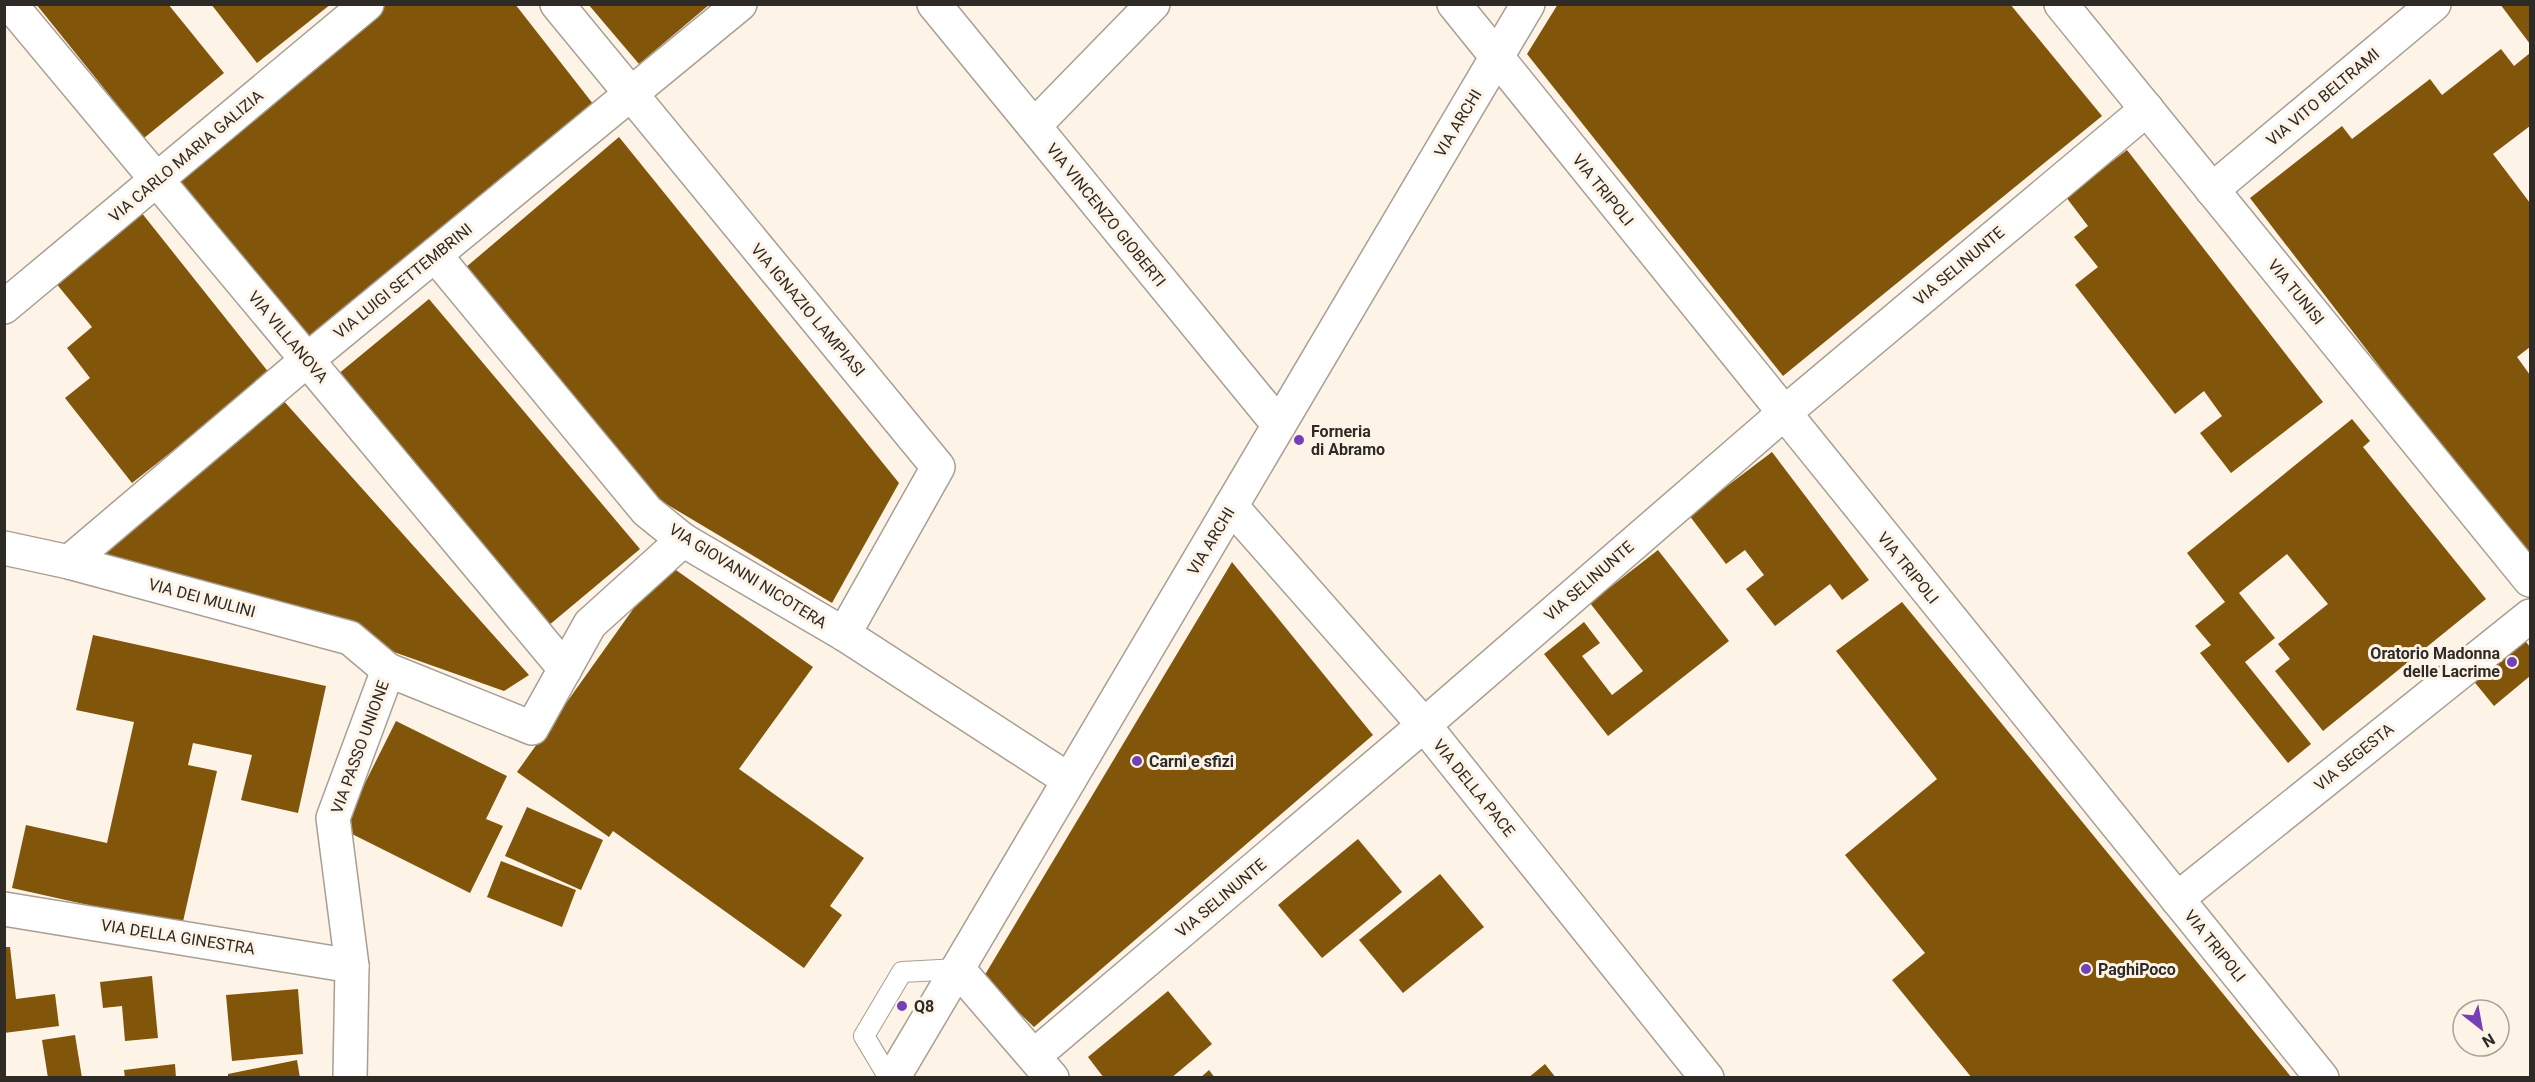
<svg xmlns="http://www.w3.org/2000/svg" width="2535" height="1082" viewBox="0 0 2535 1082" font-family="Roboto,sans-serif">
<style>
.building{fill:#81550a}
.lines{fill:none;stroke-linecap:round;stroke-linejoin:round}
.lane-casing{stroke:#a89f94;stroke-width:22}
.street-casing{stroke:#a89f94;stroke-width:36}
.secondary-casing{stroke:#a89f94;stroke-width:36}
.lane{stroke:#fff;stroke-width:20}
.street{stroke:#fff;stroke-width:33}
.secondary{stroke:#fff;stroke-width:33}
.poi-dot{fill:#753fb6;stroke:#fdf3e7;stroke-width:2}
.labels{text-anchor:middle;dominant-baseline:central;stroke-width:6;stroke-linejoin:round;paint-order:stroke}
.street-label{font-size:16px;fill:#2e2a25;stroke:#fdf3e7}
.poi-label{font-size:16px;font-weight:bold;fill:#2e2a25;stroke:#fdf3e7;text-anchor:start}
</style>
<rect width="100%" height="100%" fill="#fdf3e7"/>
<g class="building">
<path d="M36 4H168L224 73 144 138Z"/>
<path d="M211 4H331L257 63Z"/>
<path d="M371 4H515L597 109 300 343 170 178Z"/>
<path d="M588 4H710L639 64Z"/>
<path d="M1558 4H2010L2102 116 1783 376 1527 54Z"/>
<path d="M2500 4H2530V44Z"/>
<path d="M2501 49 2514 66 2530 53V126L2493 154 2530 203V347L2517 357 2530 375V562L2250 198 2342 126 2352 139 2430 79 2442 95Z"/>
<path d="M619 137 899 483 832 603 658 499 465 268Z"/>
<path d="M2127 150 2323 402 2231 473 2200 433 2222 416 2204 391 2175 414 2075 285 2098 267 2074 237 2088 226 2066 197Z"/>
<path d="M137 207 270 374 132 483 65 398 90 378 67 348 92 327 50 276Z"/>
<path d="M429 299 640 549 548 626 337 375Z"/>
<path d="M282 399 529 675 504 691 374 645 98 558Z"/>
<path d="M2352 419 2370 441 2363 447 2486 599 2323 731 2275 671 2290 659 2278 644 2328 604 2287 554 2239 593 2275 638 2245 662 2311 744 2288 763 2200 653 2211 645 2195 626 2225 602 2187 553Z"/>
<path d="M1772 452 1869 580 1842 600 1830 584 1775 626 1746 589 1764 575 1745 550 1726 564 1689 515Z"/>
<path d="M1658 550 1729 641 1608 736 1544 654 1584 622 1600 643 1582 656 1612 695 1643 671 1590 603Z"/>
<path d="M1232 562 1373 735 1034 1027 983 978Z"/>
<path d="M666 563 813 667 739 769 864 858 830 906 842 915 804 968 613 831 609 837 517 772Z"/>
<path d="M1902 602 2084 824 2292 1078H1972L1892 980 1925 953 1845 855 1937 779 1836 651Z"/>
<path d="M93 635 326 686 298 813 241 800 252 755 193 743 188 765 217 771 182 926 12 888 26 825 107 843 134 722 76 710Z"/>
<path d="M2523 638 2530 647V676L2494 706 2472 679Z"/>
<path d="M396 721 507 776 486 819 503 826 470 893 342 829Z"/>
<path d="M527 807 603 840 581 890 505 856Z"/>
<path d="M1358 839 1402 892 1322 958 1278 905Z"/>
<path d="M501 861 576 890 562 927 487 897Z"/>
<path d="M1440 874 1484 927 1403 993 1359 940Z"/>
<path d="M4 947H10L16 999 55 994 59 1026 4 1033Z"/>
<path d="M152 976 158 1038 125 1041 122 1006 103 1008 100 982Z"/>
<path d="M298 989 303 1054 232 1061 226 995Z"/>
<path d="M1168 991 1212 1044 1171 1078H1104L1088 1057Z"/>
<path d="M75 1035 82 1078H48L42 1040Z"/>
<path d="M297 1060 300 1078H228V1074Z"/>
<path d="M175 1064 176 1078H125L124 1070Z"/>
<path d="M1545 1064 1556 1078H1528Z"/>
<path d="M1209 1070 1215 1078H1200Z"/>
</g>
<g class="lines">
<g class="lane-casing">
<path id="lane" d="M889 1078 864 1036 902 972 958 969"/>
</g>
<g class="street-casing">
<g id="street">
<path d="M10 4 565 669"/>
<path d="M557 4 938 467 844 634"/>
<path d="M934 4 1279 425"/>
<path d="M1454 4 2322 1078"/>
<path d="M2061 4 2530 580"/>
<path d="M1034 126 1153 4"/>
<path d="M2212 190 2434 4"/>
<path d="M435 255 647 511 683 540 844 634 1069 780"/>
<path d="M4 307 367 4"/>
<path d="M1231 506 1424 725 1707 1078"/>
<path d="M4 548 69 562 350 638 388 670"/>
<path d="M69 562 307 360 740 4"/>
<path d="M2177 899 2530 616"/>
<path d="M4 909 352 966"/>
<path d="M958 969 1052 1078"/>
<path d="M1034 1056 1424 725 1783 414 2147 109"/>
<path d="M350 1078 352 966 333 818 388 670 532 728 590 624 683 540"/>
</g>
</g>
<g class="secondary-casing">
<path id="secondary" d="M893 1078 1528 4"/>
</g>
<use href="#lane" class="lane"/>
<use href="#street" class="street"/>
<use href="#secondary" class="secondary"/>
</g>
<g class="poi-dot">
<circle cx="1299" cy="440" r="6"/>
<circle cx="2512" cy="662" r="6"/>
<circle cx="1137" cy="761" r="6"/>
<circle cx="2086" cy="969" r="6"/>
<circle cx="902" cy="1006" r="6"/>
</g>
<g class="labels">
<g class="street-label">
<text transform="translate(2323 97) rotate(-40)">VIA VITO BELTRAMI</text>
<text transform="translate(1458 123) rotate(-59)">VIA ARCHI</text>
<text transform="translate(186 156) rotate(-40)">VIA CARLO MARIA GALIZIA</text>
<text transform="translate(1603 190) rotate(51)">VIA TRIPOLI</text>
<text transform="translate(1106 215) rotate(51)">VIA VINCENZO GIOBERTI</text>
<text transform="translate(1959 266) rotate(-40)">VIA SELINUNTE</text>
<text transform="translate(403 281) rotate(-39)">VIA LUIGI SETTEMBRINI</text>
<text transform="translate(2296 292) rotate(51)">VIA TUNISI</text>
<text transform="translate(808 310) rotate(50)">VIA IGNAZIO LAMPIASI</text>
<text transform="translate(288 337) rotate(50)">VIA VILLANOVA</text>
<text transform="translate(1211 541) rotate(-59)">VIA ARCHI</text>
<text transform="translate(1908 568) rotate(51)">VIA TRIPOLI</text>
<text transform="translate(748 576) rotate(32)">VIA GIOVANNI NICOTERA</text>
<text transform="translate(1589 581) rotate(-41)">VIA SELINUNTE</text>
<text transform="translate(202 598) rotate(15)">VIA DEI MULINI</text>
<text transform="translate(360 747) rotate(-70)">VIA PASSO UNIONE</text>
<text transform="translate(2354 757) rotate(-39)">VIA SEGESTA</text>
<text transform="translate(1474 788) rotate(51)">VIA DELLA PACE</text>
<text transform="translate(1221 898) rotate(-40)">VIA SELINUNTE</text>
<text transform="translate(178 937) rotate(9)">VIA DELLA GINESTRA</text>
<text transform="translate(2215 946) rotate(51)">VIA TRIPOLI</text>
</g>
<g class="poi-label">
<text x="1311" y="431">Forneria<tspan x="1311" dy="18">di Abramo</tspan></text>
<text x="2500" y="653" text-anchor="end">Oratorio Madonna<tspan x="2500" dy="18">delle Lacrime</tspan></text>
<text x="1149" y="761">Carni e sfizi</text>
<text x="2098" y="969">PaghiPoco</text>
<text x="914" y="1006">Q8</text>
</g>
</g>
<rect width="2535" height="1082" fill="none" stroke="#2e2a25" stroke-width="12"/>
<g transform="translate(2481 1028) rotate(149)"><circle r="28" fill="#fdf3e7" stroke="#aaa399" stroke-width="1.5"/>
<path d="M0-4.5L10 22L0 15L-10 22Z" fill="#753fb6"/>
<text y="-9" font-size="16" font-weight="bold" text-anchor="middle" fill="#2e2a25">N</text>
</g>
</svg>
